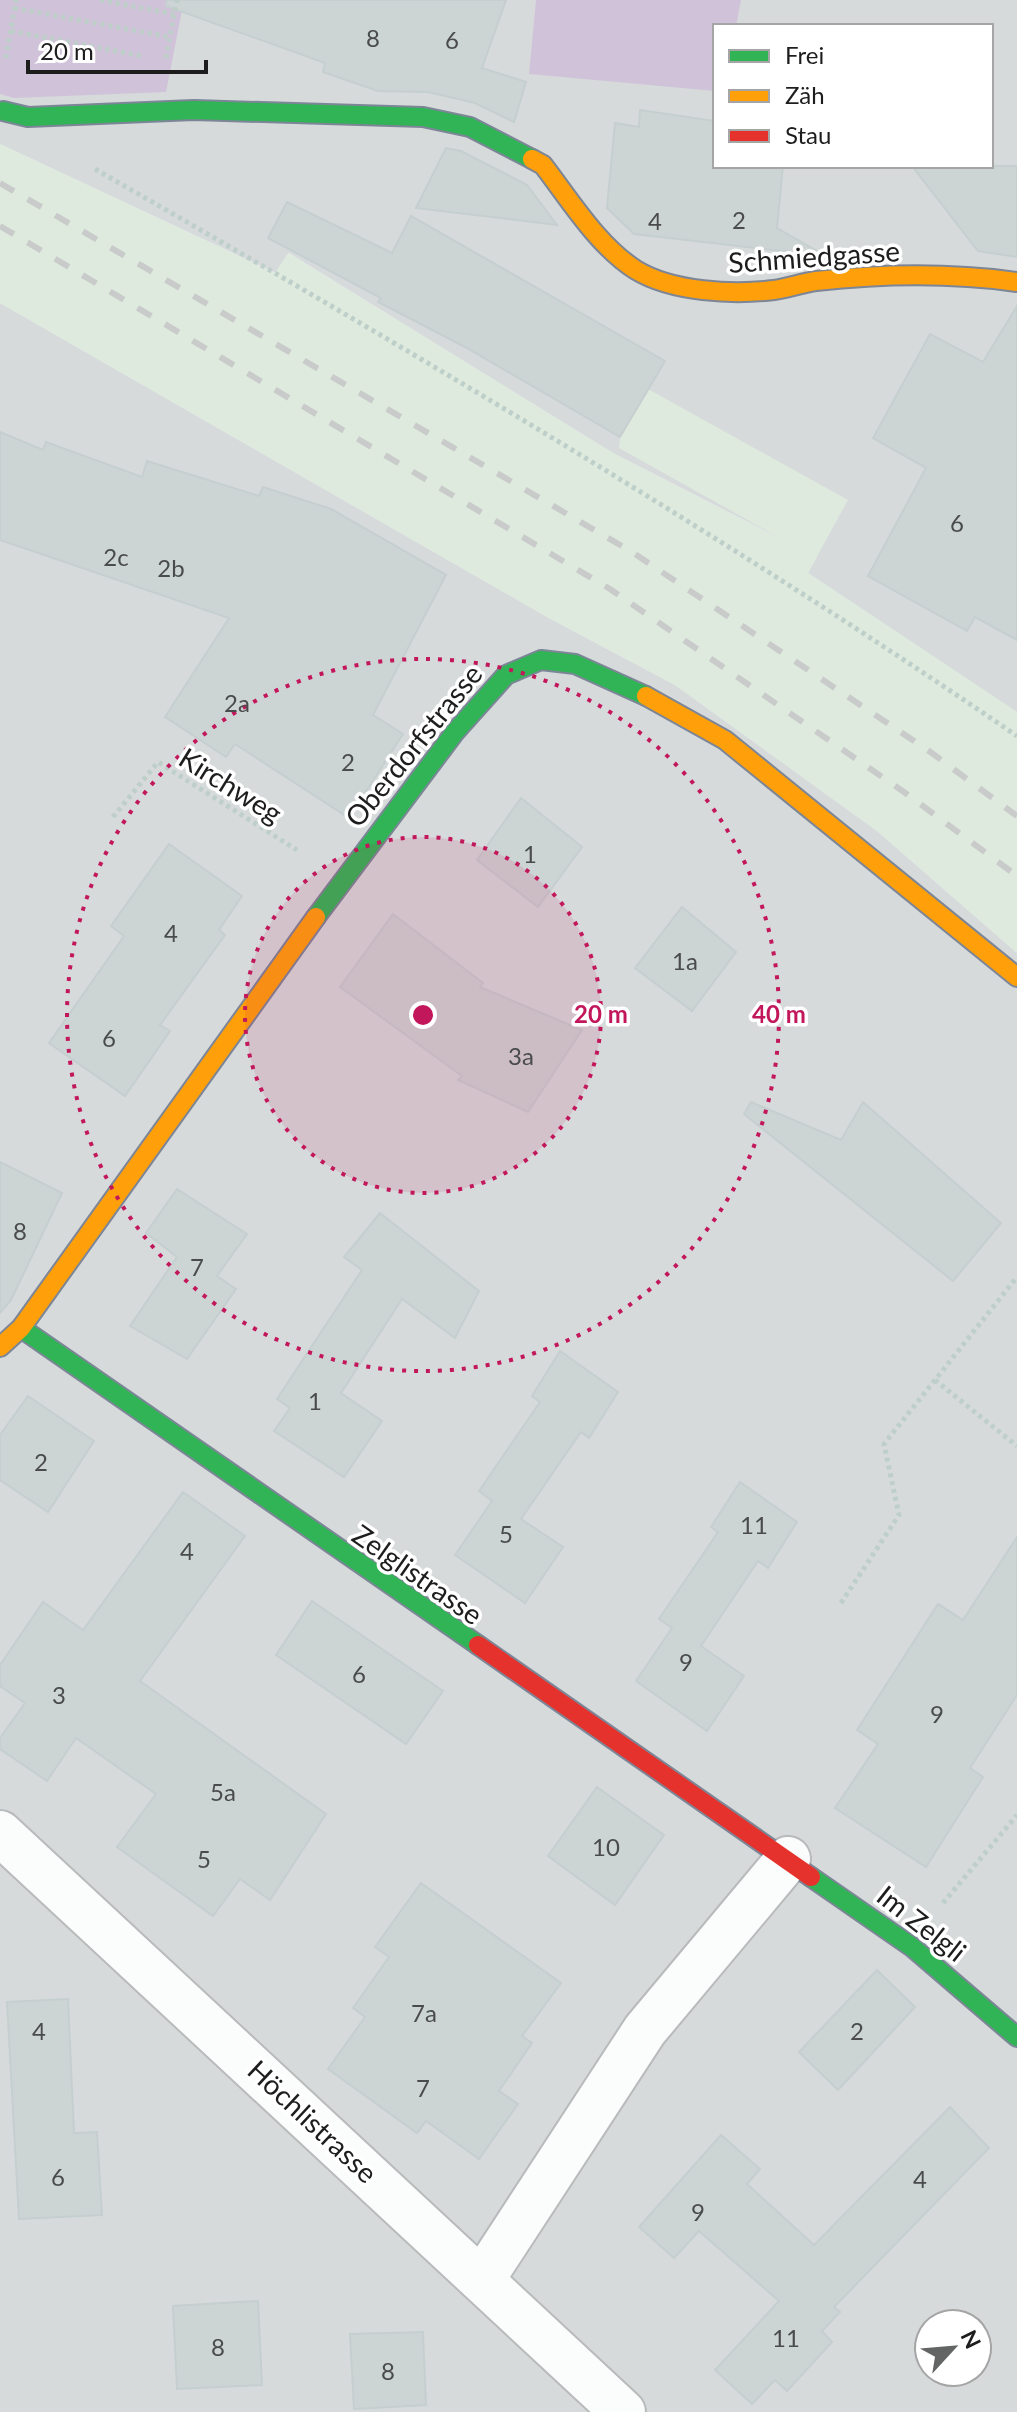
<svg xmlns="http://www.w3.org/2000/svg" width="1017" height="2412" viewBox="0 0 1017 2412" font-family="Lato,sans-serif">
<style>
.residential{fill:#d7dadb;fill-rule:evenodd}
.industrial{fill:#deeade}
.cemetery{fill:#d0c2d9}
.building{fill:#cdd4d4;stroke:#c6cfcf;stroke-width:2}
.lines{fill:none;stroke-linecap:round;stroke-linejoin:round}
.street-casing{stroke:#b8bbbc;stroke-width:48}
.fast-casing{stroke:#7c8697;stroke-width:22}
.slow-casing{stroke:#7c8697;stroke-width:22}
.jam-casing{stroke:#7c8697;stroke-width:22}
.path{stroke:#becfca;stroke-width:5;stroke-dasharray:4 4;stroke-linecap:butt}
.street{stroke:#fbfcfc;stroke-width:44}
.fast{stroke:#30b455;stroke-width:18}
.slow{stroke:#ff9f0a;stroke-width:18}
.jam{stroke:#e5322d;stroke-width:18}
.rail{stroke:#c9caca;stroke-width:6;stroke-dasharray:16 16;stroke-linecap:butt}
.ring{fill:none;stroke:#c2185b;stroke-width:4;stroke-dasharray:4 8}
.labels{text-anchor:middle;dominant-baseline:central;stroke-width:7;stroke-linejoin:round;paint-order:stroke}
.number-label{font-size:24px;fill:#4a4c4c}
.street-label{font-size:28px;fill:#1d1d1d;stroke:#fff}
.centre{fill:#c2185b;stroke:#fff;stroke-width:4}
.ring-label{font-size:24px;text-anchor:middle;font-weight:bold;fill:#c2185b;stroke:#fff;stroke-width:7;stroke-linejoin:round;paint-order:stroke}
</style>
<rect width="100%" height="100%" fill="#e5ebec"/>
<g class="residential">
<path d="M0 0H1017V712L808 573 817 557 613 453 289 253 276 273 0 144ZM715 26H991V166H715Z"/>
<path d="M0 303 547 617 675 685 877 831 1017 953V2412H0ZM929 2324H977V2372H929Z"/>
</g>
<path class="industrial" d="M0 144 275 273 288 253 613 453 785 541 619 448 620 437 648 389 848 500 808 573 1017 712V953L877 831 675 685 547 617 0 303Z"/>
<g class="cemetery">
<path d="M0 0H184L166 92 14 98 0 94Z"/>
<path d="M536 0H741L736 26H715V91L529 74Z"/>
</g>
<g class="building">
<path d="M167 0H506L482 68 526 82 514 122 475 103 428 92 378 91 323 72 325 63 166 6Z"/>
<path d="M640 110 715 121V166H783L777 228 826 256 634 234 607 208 615 123 639 127Z"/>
<path d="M446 148 461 151 527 185 557 225 416 208Z"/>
<path d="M912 166H1017V257L978 251Z"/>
<path d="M287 202 392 253 411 216 665 361 620 437 465 347 378 302 381 298 268 238Z"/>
<path d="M1017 306V640L975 617 967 631 868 576 926 468 873 438 930 334 983 362Z"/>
<path d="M0 432 43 450 46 442 142 477 147 461 259 496 263 487 331 509 446 575 373 715 403 734 349 818 235 744 226 757 165 717 229 618 0 540Z"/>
<path d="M521 798 582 847 538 907 477 860Z"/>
<path d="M169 844 242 896 219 930 225 935 160 1025 170 1031 125 1096 49 1043 124 936 111 926Z"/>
<path d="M682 907 736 952 692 1011 635 968Z"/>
<path d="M393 914 483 983 480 987 582 1030 528 1112 458 1080 462 1076 340 987Z"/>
<path d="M751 1102 841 1140 863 1102 1001 1223 953 1281 744 1114Z"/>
<path d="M0 1162 62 1193 11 1300 0 1313Z"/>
<path d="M177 1189 247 1234 217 1276 236 1289 187 1359 130 1326 177 1257 146 1233Z"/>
<path d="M380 1213 479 1291 455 1338 402 1299 341 1393 382 1421 344 1477 274 1431 290 1408 277 1399 362 1270 344 1257Z"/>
<path d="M560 1351 618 1392 589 1438 581 1432 521 1519 563 1547 525 1603 455 1555 492 1501 479 1491 540 1402 532 1396Z"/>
<path d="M28 1396 94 1441 48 1512 0 1480V1435Z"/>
<path d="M740 1482 797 1522 768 1568 758 1561 701 1646 744 1676 707 1731 636 1681 672 1628 659 1619 718 1532 711 1527Z"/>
<path d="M183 1492 245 1536 140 1681 326 1814 270 1900 240 1879 213 1916 117 1847 156 1794 76 1738 47 1781 0 1749V1738L25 1703 0 1686V1665L43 1602 83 1630Z"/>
<path d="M1017 1537V1695L970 1768 983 1777 926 1867 835 1808 878 1744 857 1730 938 1604 963 1620Z"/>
<path d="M312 1601 443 1691 406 1744 276 1655Z"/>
<path d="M597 1787 664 1835 615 1905 548 1856Z"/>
<path d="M421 1883 561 1983 522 2036 532 2043 499 2091 518 2104 479 2159 426 2121 417 2133 328 2069 365 2017 353 2008 389 1957 375 1947Z"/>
<path d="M877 1970 915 2007 838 2090 799 2052Z"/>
<path d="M68 1999 74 2133 97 2132 102 2215 19 2219 7 2002Z"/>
<path d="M950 2107 989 2148 834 2307 840 2312 822 2331 832 2342 787 2391 775 2380 752 2404 715 2370 779 2301 699 2231 674 2258 639 2227 721 2135 760 2169 747 2184 814 2245Z"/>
<path d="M258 2301 262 2385 177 2389 173 2306Z"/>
<path d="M423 2332 426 2405 354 2409 350 2334Z"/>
</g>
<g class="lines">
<g class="street-casing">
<g id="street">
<path d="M0 1833 623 2412"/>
<path d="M483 2278 645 2030 788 1859"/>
</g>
</g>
<g class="fast-casing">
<g id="fast">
<path d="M3 111 28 117 194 110 423 117 470 127 532 159"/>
<path d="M316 917 455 732 506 675 541 660 575 664 646 696"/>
<path d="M21 1328 478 1645"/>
<path d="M811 1877 912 1947 1017 2037"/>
</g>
</g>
<g class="slow-casing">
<g id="slow">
<path d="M532 159 543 165C570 200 598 246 636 270 672 292 733 295 774 290 788 288 802 283 816 281 881 274 952 273 1017 282"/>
<path d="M646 696 725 740 1017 977"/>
<path d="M0 1347 21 1328 316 917"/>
</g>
</g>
<g class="jam-casing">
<path id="jam" d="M478 1645 811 1877"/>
</g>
<g class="path">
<path d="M100 0 174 14"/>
<path d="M14 8 170 37"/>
<path d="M11 31 142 56"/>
<path d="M6 58 16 0"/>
<path d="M166 58 177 0"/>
<path d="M95 169C408 349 719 532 1017 736"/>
<path d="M113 817 158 762 297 850"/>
<path d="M935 1380 1017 1446"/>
<path d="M841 1603 899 1515 884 1444 1017 1277"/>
<path d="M943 1903 1017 1815"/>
</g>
<use href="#street" class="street"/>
<use href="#fast" class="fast"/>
<use href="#slow" class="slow"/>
<use href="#jam" class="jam"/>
<g class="rail">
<path d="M0 183 632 552 929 751 1017 816"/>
<path d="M0 226 610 589 904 792 1017 876"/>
</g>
</g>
<circle cx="423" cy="1015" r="178" fill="#c2185b" fill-opacity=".12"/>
<g class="ring">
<circle cx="423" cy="1015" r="178"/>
<circle cx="423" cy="1015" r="356"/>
</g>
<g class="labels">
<g class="number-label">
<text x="373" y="37">8</text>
<text x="452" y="39">6</text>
<text x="739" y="219">2</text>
<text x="655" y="220">4</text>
<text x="957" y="522">6</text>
<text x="116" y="556">2c</text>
<text x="171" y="567">2b</text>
<text x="237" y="702">2a</text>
<text x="348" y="761">2</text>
<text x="530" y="853">1</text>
<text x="171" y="932">4</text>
<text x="685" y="960">1a</text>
<text x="109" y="1037">6</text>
<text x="521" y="1055">3a</text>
<text x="20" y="1230">8</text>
<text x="197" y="1266">7</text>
<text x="315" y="1400">1</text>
<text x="41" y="1461">2</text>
<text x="754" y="1524">11</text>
<text x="506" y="1533">5</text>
<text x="187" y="1550">4</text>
<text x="686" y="1661">9</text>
<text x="359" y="1673">6</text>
<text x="59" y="1694">3</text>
<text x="937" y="1713">9</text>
<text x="223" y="1791">5a</text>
<text x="606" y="1846">10</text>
<text x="204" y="1858">5</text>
<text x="424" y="2012">7a</text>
<text x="39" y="2030">4</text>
<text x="857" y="2030">2</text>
<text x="423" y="2087">7</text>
<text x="58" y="2176">6</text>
<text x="920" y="2178">4</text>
<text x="698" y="2211">9</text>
<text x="786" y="2337">11</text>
<text x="218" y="2346">8</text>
<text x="388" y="2370">8</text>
</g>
<g class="street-label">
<text transform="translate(814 256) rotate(-4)">Schmiedgasse</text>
<text transform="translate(413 745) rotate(-51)">Oberdorfstrasse</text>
<text transform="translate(231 785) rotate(32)">Kirchweg</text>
<text transform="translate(418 1574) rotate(35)">Zelglistrasse</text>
<text transform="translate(922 1923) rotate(38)">Im Zelgli</text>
<text transform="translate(313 2121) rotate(43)">Höchlistrasse</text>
</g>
</g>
<circle cx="423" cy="1015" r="12" class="centre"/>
<g class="ring-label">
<text x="601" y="1023">20 m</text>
<text x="779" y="1023">40 m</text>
</g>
<rect x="713" y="24" width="280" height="144" fill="#ffffff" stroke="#a5a5a5" stroke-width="2"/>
<rect x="729" y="50" width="40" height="12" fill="#30b455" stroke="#a5a5a5" stroke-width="2"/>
<text x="785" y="64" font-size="24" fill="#1d1d1d">Frei</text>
<rect x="729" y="90" width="40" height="12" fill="#ff9f0a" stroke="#a5a5a5" stroke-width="2"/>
<text x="785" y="104" font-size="24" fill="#1d1d1d">Zäh</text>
<rect x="729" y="130" width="40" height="12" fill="#e5322d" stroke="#a5a5a5" stroke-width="2"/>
<text x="785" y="144" font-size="24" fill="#1d1d1d">Stau</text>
<g transform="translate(953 2348) rotate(64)"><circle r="38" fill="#ffffff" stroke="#a5a5a5" stroke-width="2"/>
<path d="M0-6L14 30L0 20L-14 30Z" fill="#636565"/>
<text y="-12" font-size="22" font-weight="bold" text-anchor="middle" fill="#1d1d1d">N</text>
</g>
<path d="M28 60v12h178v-12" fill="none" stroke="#1d1d1d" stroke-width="4"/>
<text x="40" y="60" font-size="24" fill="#1d1d1d" stroke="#ffffff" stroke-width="6" paint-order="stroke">20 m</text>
</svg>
